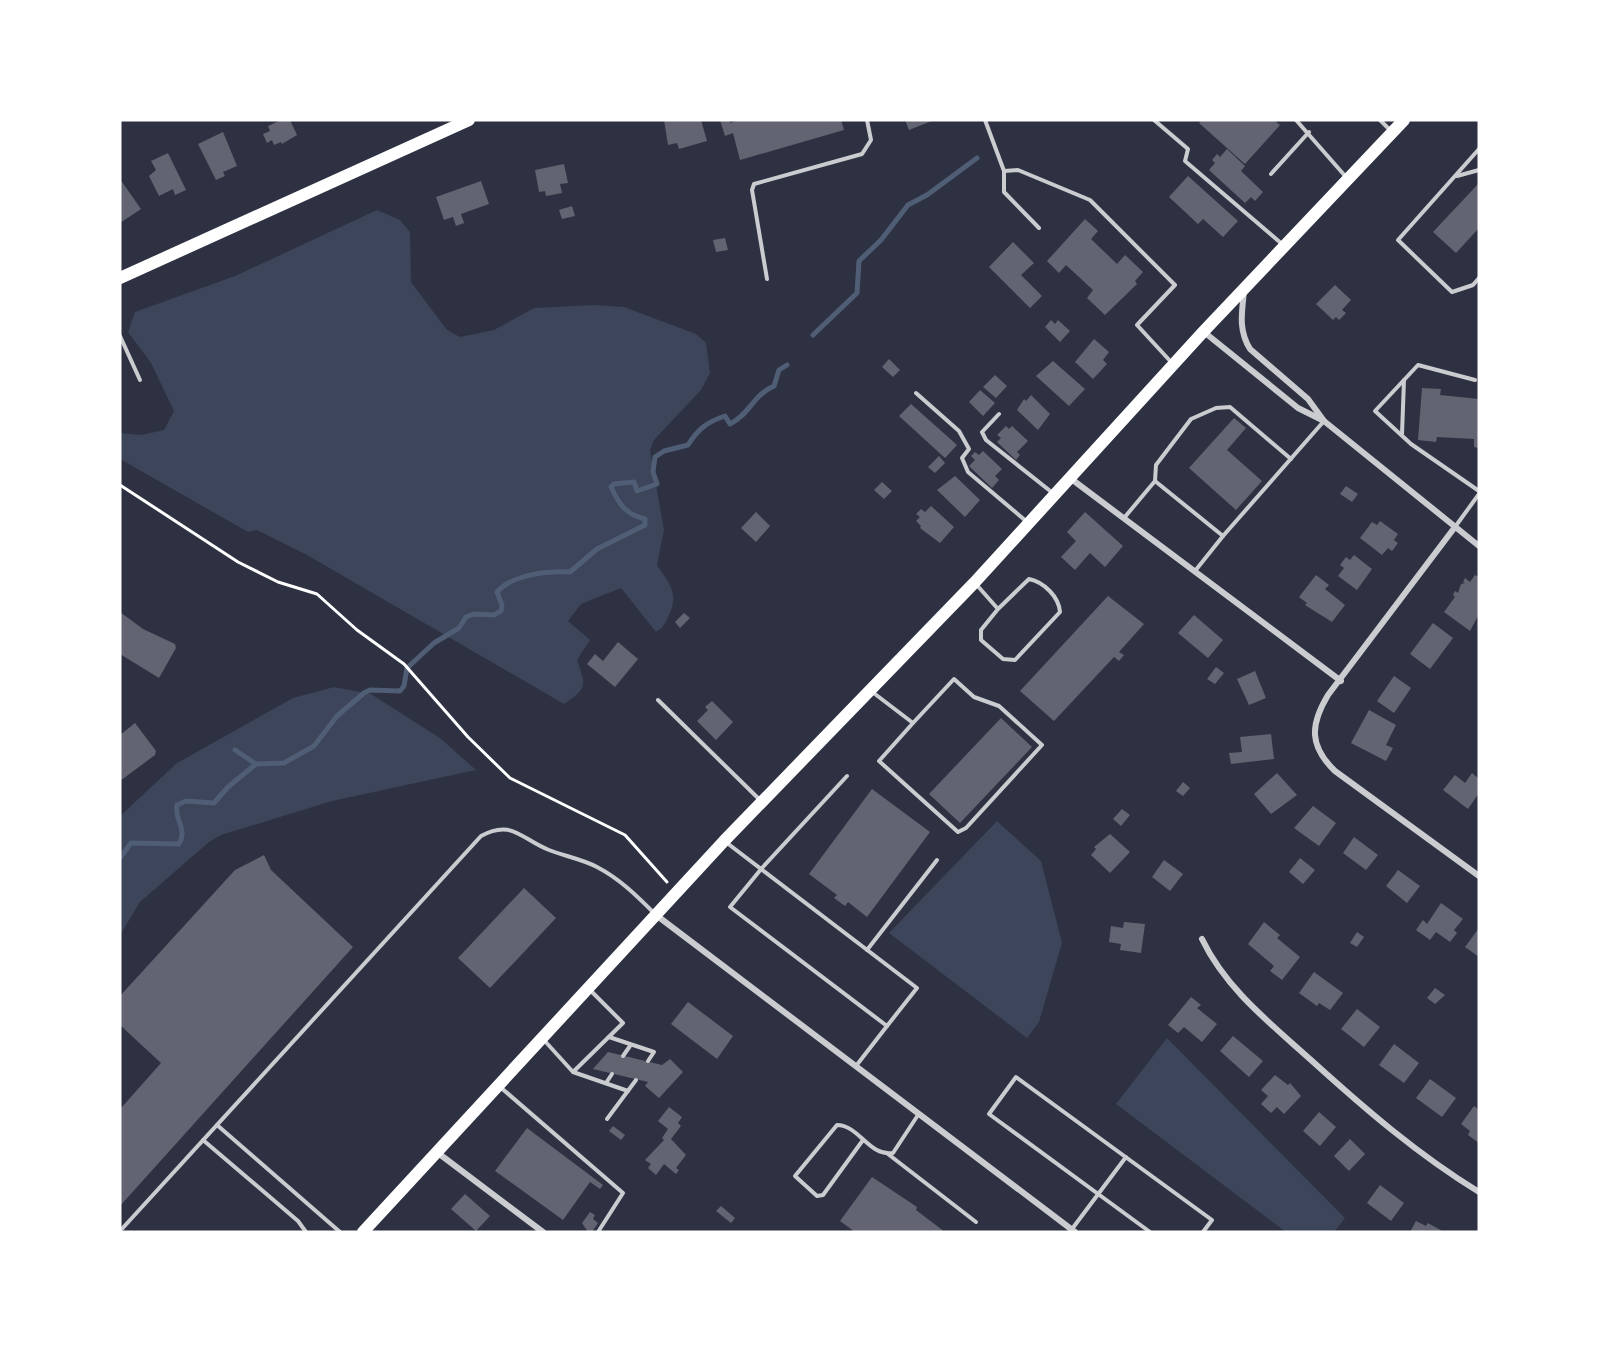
<svg xmlns="http://www.w3.org/2000/svg" width="1599" height="1352" viewBox="0 0 1599 1352" font-family="'PT Sans',sans-serif">
<style>
.green{fill:#3c4559}
.lines{fill:none;stroke-linecap:round;stroke-linejoin:round}
.stream{stroke:#4f5d75;stroke-width:5}
.building{fill:#626471}
.path{stroke:#fff;stroke-width:3}
.service{stroke:#caccd0;stroke-width:4}
.minor{stroke:#caccd0;stroke-width:6}
.primary{stroke:#fff;stroke-width:12}
.trunk{stroke:#fff;stroke-width:12}
</style>
<rect width="100%" height="100%" fill="#2d3142"/>
<g class="green">
<path d="M377 210 400 220 410 232 411 282 447 330 460 337 494 330 534 308 594 305 624 307 696 334 706 343 710 373 701 390 654 440 650 450 664 530 657 565C668 582 679 592 670 613 666 622 664 627 656 632L621 588 581 604 568 621 590 640 577 660C586 686 588 688 564 704L307 555 257 530 248 532 120 459V433L141 435 164 430 174 411 151 363 128 332 135 312 235 276Z"/>
<path d="M334 687 371 694 440 738 476 770 332 801 221 835 209 842 140 902 120 935V816L177 763 293 698Z"/>
<path d="M997 821 1041 861 1062 943 1039 1022 1027 1038 889 933Z"/>
<path d="M1167 1038 1345 1218 1334 1232H1286L1116 1104Z"/>
</g>
<g class="lines">
<g class="stream">
<path d="M813 335 857 293 859 261 881 240 908 205 927 195 977 158"/>
<path d="M235 750 256 764"/>
<path d="M120 858 131 843 179 844C188 829 174 820 177 805L186 801 214 803 228 787 256 764 284 763 314 746 337 716 364 693 370 690 400 691 404 686 407 668 434 643 459 628 466 617 474 614 494 615 501 611 502 605 497 592C513 574 548 571 570 572L597 549 645 525V519C625 514 619 504 611 487L614 484 634 482 637 491 657 484 653 472 655 457 664 451 688 445C698 429 707 422 725 416L730 424C751 413 752 396 774 386L779 370 787 365"/>
</g>
</g>
<g class="building">
<path d="M281 120H290L297 135 282 144 281 142 274 145 272 140 267 143 263 134 270 131 268 126Z"/>
<path d="M664 120H701L707 141 679 149 677 143 668 145Z"/>
<path d="M720 120H730V123L739 120H841L844 130 740 160 733 133 725 136Z"/>
<path d="M905 120H934L909 130Z"/>
<path d="M1202 120H1274L1280 125 1245 164 1199 123Z"/>
<path d="M223 132 237 166 223 172 225 176 216 180 198 144Z"/>
<path d="M1227 149 1245 166 1241 171 1263 192 1255 201 1251 197 1245 203 1209 170 1215 163 1212 160 1217 154 1220 157Z"/>
<path d="M168 153 186 190 175 195 173 189 159 196 149 176 156 170 151 161Z"/>
<path d="M564 164 568 183 560 184 562 193 546 196 545 191 539 192 535 170Z"/>
<path d="M1188 176 1238 221 1223 237 1203 219 1198 224 1169 197Z"/>
<path d="M120 179 141 209 120 223Z"/>
<path d="M481 181 489 204 461 214 464 223 456 226 453 217 444 220 436 197Z"/>
<path d="M1479 183V228L1456 253 1433 232Z"/>
<path d="M572 206 575 216 562 219 559 210Z"/>
<path d="M1085 219 1098 231 1091 239 1117 264 1125 255 1143 272 1135 281 1137 284 1105 315 1087 298 1093 290 1066 265 1059 273 1047 261Z"/>
<path d="M725 238 728 250 716 252 713 240Z"/>
<path d="M1013 242 1034 263 1021 275 1042 296 1030 308 989 267Z"/>
<path d="M1335 285 1351 300 1342 310 1346 313 1339 320 1336 317 1333 320 1316 304Z"/>
<path d="M1051 320 1055 324 1058 320 1070 331 1060 342 1045 327Z"/>
<path d="M1094 339 1109 352 1103 360 1107 364 1093 379 1075 362Z"/>
<path d="M889 359 900 370 893 377 882 367Z"/>
<path d="M1053 361 1085 389 1069 406 1036 376Z"/>
<path d="M995 375 1007 386 996 398 983 387Z"/>
<path d="M1422 388 1441 389 1440 395 1479 399V448L1474 447V439L1437 437 1436 442 1418 440Z"/>
<path d="M980 390 995 403 983 416 969 402Z"/>
<path d="M1031 395 1050 414 1038 430 1017 410 1024 399 1026 401Z"/>
<path d="M911 404 957 445 945 458 899 416Z"/>
<path d="M1234 418 1246 428 1227 450 1262 481 1236 510 1189 468Z"/>
<path d="M1006 426 1009 429 1012 426 1028 441 1017 452 1020 455 1016 460 997 442 1001 438 997 435Z"/>
<path d="M983 451 1002 469 995 476 999 480 992 488 969 466 975 460 971 456 975 452 979 455Z"/>
<path d="M939 456 945 463 935 473 928 467Z"/>
<path d="M955 476 980 500 965 517 937 490Z"/>
<path d="M882 482 892 491 884 499 874 490Z"/>
<path d="M1346 486 1358 494 1352 502 1340 494Z"/>
<path d="M931 506 954 527 940 543 920 528 921 526 916 521 920 517 916 514 921 509 925 512Z"/>
<path d="M756 512 770 526 756 542 741 528Z"/>
<path d="M1085 512 1123 546 1105 567 1090 553 1075 570 1061 557 1076 541 1067 532Z"/>
<path d="M1380 521 1398 534 1394 540 1398 543 1392 551 1388 548 1382 555 1360 538 1372 522 1377 525Z"/>
<path d="M1354 555 1372 569 1357 590 1338 576 1344 568 1340 565 1346 557 1350 560Z"/>
<path d="M1316 575 1329 585 1325 589 1345 605 1332 622 1305 605 1307 603 1299 597Z"/>
<path d="M1475 575 1479 577V614L1470 631 1444 612 1455 597 1453 595 1455 591 1458 593 1461 584 1465 583 1463 582 1465 578 1470 582Z"/>
<path d="M1108 596 1144 624 1119 652 1124 655 1119 661 1114 657 1054 721 1020 691Z"/>
<path d="M120 612 143 629 175 644 176 648 159 678 120 654Z"/>
<path d="M684 613 690 618 680 628 675 622Z"/>
<path d="M1194 615 1223 640 1208 658 1178 633Z"/>
<path d="M1433 623 1453 638 1430 669 1410 654Z"/>
<path d="M618 642 638 659 615 687 587 664 595 654 603 661Z"/>
<path d="M1216 667 1224 673 1215 684 1207 679Z"/>
<path d="M1255 671 1266 698 1249 705 1237 679Z"/>
<path d="M1394 676 1411 688 1394 713 1377 701Z"/>
<path d="M712 701 733 722 716 740 697 721 708 710 705 707Z"/>
<path d="M1369 710 1396 725 1386 745 1393 748 1386 761 1351 743Z"/>
<path d="M1001 718 1032 747 960 823 929 794Z"/>
<path d="M135 723 156 751 155 755 120 781V735Z"/>
<path d="M1271 734 1274 759 1231 764 1229 753 1242 752 1240 737Z"/>
<path d="M1277 773 1297 795 1271 814 1254 794Z"/>
<path d="M1472 773 1479 779V793L1468 809 1443 790 1455 775 1465 783Z"/>
<path d="M1183 782 1190 788 1183 796 1176 791Z"/>
<path d="M872 789 930 832 867 917 848 902 845 906 834 898 837 895 809 874Z"/>
<path d="M1313 806 1336 823 1319 846 1294 828Z"/>
<path d="M1122 809 1130 815 1121 826 1113 819Z"/>
<path d="M1110 834 1130 852 1110 873 1091 855 1096 849 1094 847Z"/>
<path d="M1354 837 1378 855 1366 870 1343 853Z"/>
<path d="M264 855 271 870 353 947 120 1206V1105L122 1107 161 1063 120 1025V996L235 870Z"/>
<path d="M1300 858 1315 870 1303 884 1289 872Z"/>
<path d="M1164 860 1183 874 1170 891 1152 877Z"/>
<path d="M1398 870 1420 886 1407 903 1386 886Z"/>
<path d="M524 888 556 918 490 988 458 958Z"/>
<path d="M1441 903 1463 919 1454 930 1457 933 1450 942 1436 932 1430 940 1416 930 1423 920 1427 924Z"/>
<path d="M1124 922 1145 924 1141 953 1120 950 1121 944 1109 942 1111 926 1123 928Z"/>
<path d="M1264 922 1280 935 1277 938 1300 957 1282 980 1270 971 1274 966 1248 944Z"/>
<path d="M1479 928V957L1465 947Z"/>
<path d="M1357 932 1364 937 1357 947 1350 943Z"/>
<path d="M1314 972 1343 993 1330 1010 1319 1003 1317 1006 1299 993Z"/>
<path d="M1435 988 1445 995 1435 1004 1427 998Z"/>
<path d="M1191 997 1201 1005 1197 1008 1217 1024 1202 1042 1184 1027 1178 1033 1168 1025Z"/>
<path d="M688 1002 733 1036 717 1059 671 1024Z"/>
<path d="M1357 1009 1380 1027 1364 1047 1341 1029Z"/>
<path d="M1233 1036 1263 1061 1249 1077 1220 1051Z"/>
<path d="M1394 1044 1419 1063 1404 1083 1379 1065Z"/>
<path d="M608 1052 662 1065 670 1059 683 1072 659 1098 645 1086 648 1082 593 1069Z"/>
<path d="M1275 1075 1288 1085 1290 1083 1301 1096 1284 1114 1277 1107 1271 1113 1261 1104 1268 1096 1261 1090Z"/>
<path d="M1430 1079 1456 1098 1442 1117 1416 1098Z"/>
<path d="M1474 1106 1479 1110V1143L1468 1135 1470 1131 1461 1124Z"/>
<path d="M669 1107 682 1117 678 1123 681 1126 671 1139 686 1155 676 1168 679 1170 676 1174 664 1164 656 1175 648 1168 651 1164 645 1160 664 1140 662 1138 668 1129 658 1121Z"/>
<path d="M1319 1112 1336 1127 1320 1146 1303 1131Z"/>
<path d="M613 1126 625 1135 621 1140 609 1131Z"/>
<path d="M527 1128 603 1185 600 1189 590 1182 563 1220 495 1171Z"/>
<path d="M1350 1139 1365 1154 1349 1171 1334 1156Z"/>
<path d="M872 1177 917 1207 916 1210 945 1232H855L840 1221Z"/>
<path d="M1380 1185 1404 1203 1391 1221 1367 1203Z"/>
<path d="M465 1194 490 1216 476 1231 451 1209Z"/>
<path d="M721 1206 735 1218 731 1223 716 1211Z"/>
<path d="M590 1212 595 1215 593 1219 598 1223 592 1232H588L582 1223Z"/>
<path d="M1416 1221 1426 1226 1428 1223 1444 1232H1410Z"/>
</g>
<g class="lines">
<path class="path" d="M120 485 238 562 278 582 317 594 357 630 404 664 468 737 510 778 625 835 667 882"/>
<g class="service">
<path d="M985 120 1004 171 1018 170 1090 200 1175 285 1137 325 1172 363"/>
<path d="M1154 120 1188 149 1185 161 1282 244"/>
<path d="M1296 120 1346 177"/>
<path d="M1380 120 1390 130"/>
<path d="M1479 149 1398 240 1452 292 1473 285 1479 278"/>
<path d="M1004 171V192L1039 228"/>
<path d="M1271 174 1309 132"/>
<path d="M1457 176 1479 170"/>
<path d="M767 279 752 190 754 184 862 154 871 140 867 120"/>
<path d="M120 336 140 380"/>
<path d="M1475 380 1418 365 1375 411 1411 444 1479 491"/>
<path d="M916 393 959 431 969 449 962 458 968 472 1026 521"/>
<path d="M999 414 982 432 986 440 1054 494"/>
<path d="M1402 434 1404 380"/>
<path d="M1155 481 1156 465 1191 419 1216 408 1230 407 1291 459"/>
<path d="M1124 518 1155 481 1223 536 1195 571"/>
<path d="M1455 527 1479 494"/>
<path d="M1223 536 1324 421"/>
<path d="M975 583 998 609 1029 579C1044 582 1059 597 1060 612L1015 660 1003 659 981 640V630L998 609"/>
<path d="M871 691 913 723 879 761 958 832 966 828 1042 745 999 706 974 697 954 679 913 723"/>
<path d="M658 700 760 800"/>
<path d="M727 843 917 988 887 1026 730 907 762 868 847 776"/>
<path d="M867 950 937 860"/>
<path d="M609 1037 654 1052 648 1061"/>
<path d="M543 1039 573 1072 623 1023 591 991"/>
<path d="M623 1056 630 1046"/>
<path d="M856 1066 887 1026"/>
<path d="M573 1072 628 1091"/>
<path d="M606 1083 612 1074"/>
<path d="M499 1086 623 1193 598 1232"/>
<path d="M607 1119 636 1080"/>
<path d="M217 1125 340 1232"/>
<path d="M203 1140 298 1221 306 1232"/>
<path d="M863 1140 823 1195 817 1196 795 1176 837 1125C859 1125 869 1157 893 1153L918 1115"/>
<path d="M888 1154 976 1222"/>
<path d="M1072 1229 1126 1157"/>
<path d="M120 1231 481 836C512 819 521 839 549 850 564 856 582 859 597 867 620 879 637 896 655 914"/>
<path d="M1150 1232 989 1114 1016 1077 1212 1220 1203 1232"/>
</g>
<g class="minor">
<path d="M1244 291C1242 312 1238 330 1250 349L1308 399 1324 421"/>
<path d="M1204 332 1298 408 1324 421 1479 546"/>
<path d="M1070 478 1341 681"/>
<path d="M1455 527 1328 695C1310 725 1309 746 1335 771L1479 876"/>
<path d="M656 915 1075 1232"/>
<path d="M1202 939C1226 989 1270 1023 1311 1060 1364 1108 1417 1154 1479 1192"/>
<path d="M438 1153 543 1232"/>
</g>
<path class="primary" d="M120 278 469 120"/>
<path class="trunk" d="M363 1232 724 841 975 582 1203 332 1404 120"/>
</g>
<rect width="1599" height="1352" fill="none" stroke="#ffffff" stroke-width="243"/>
</svg>
